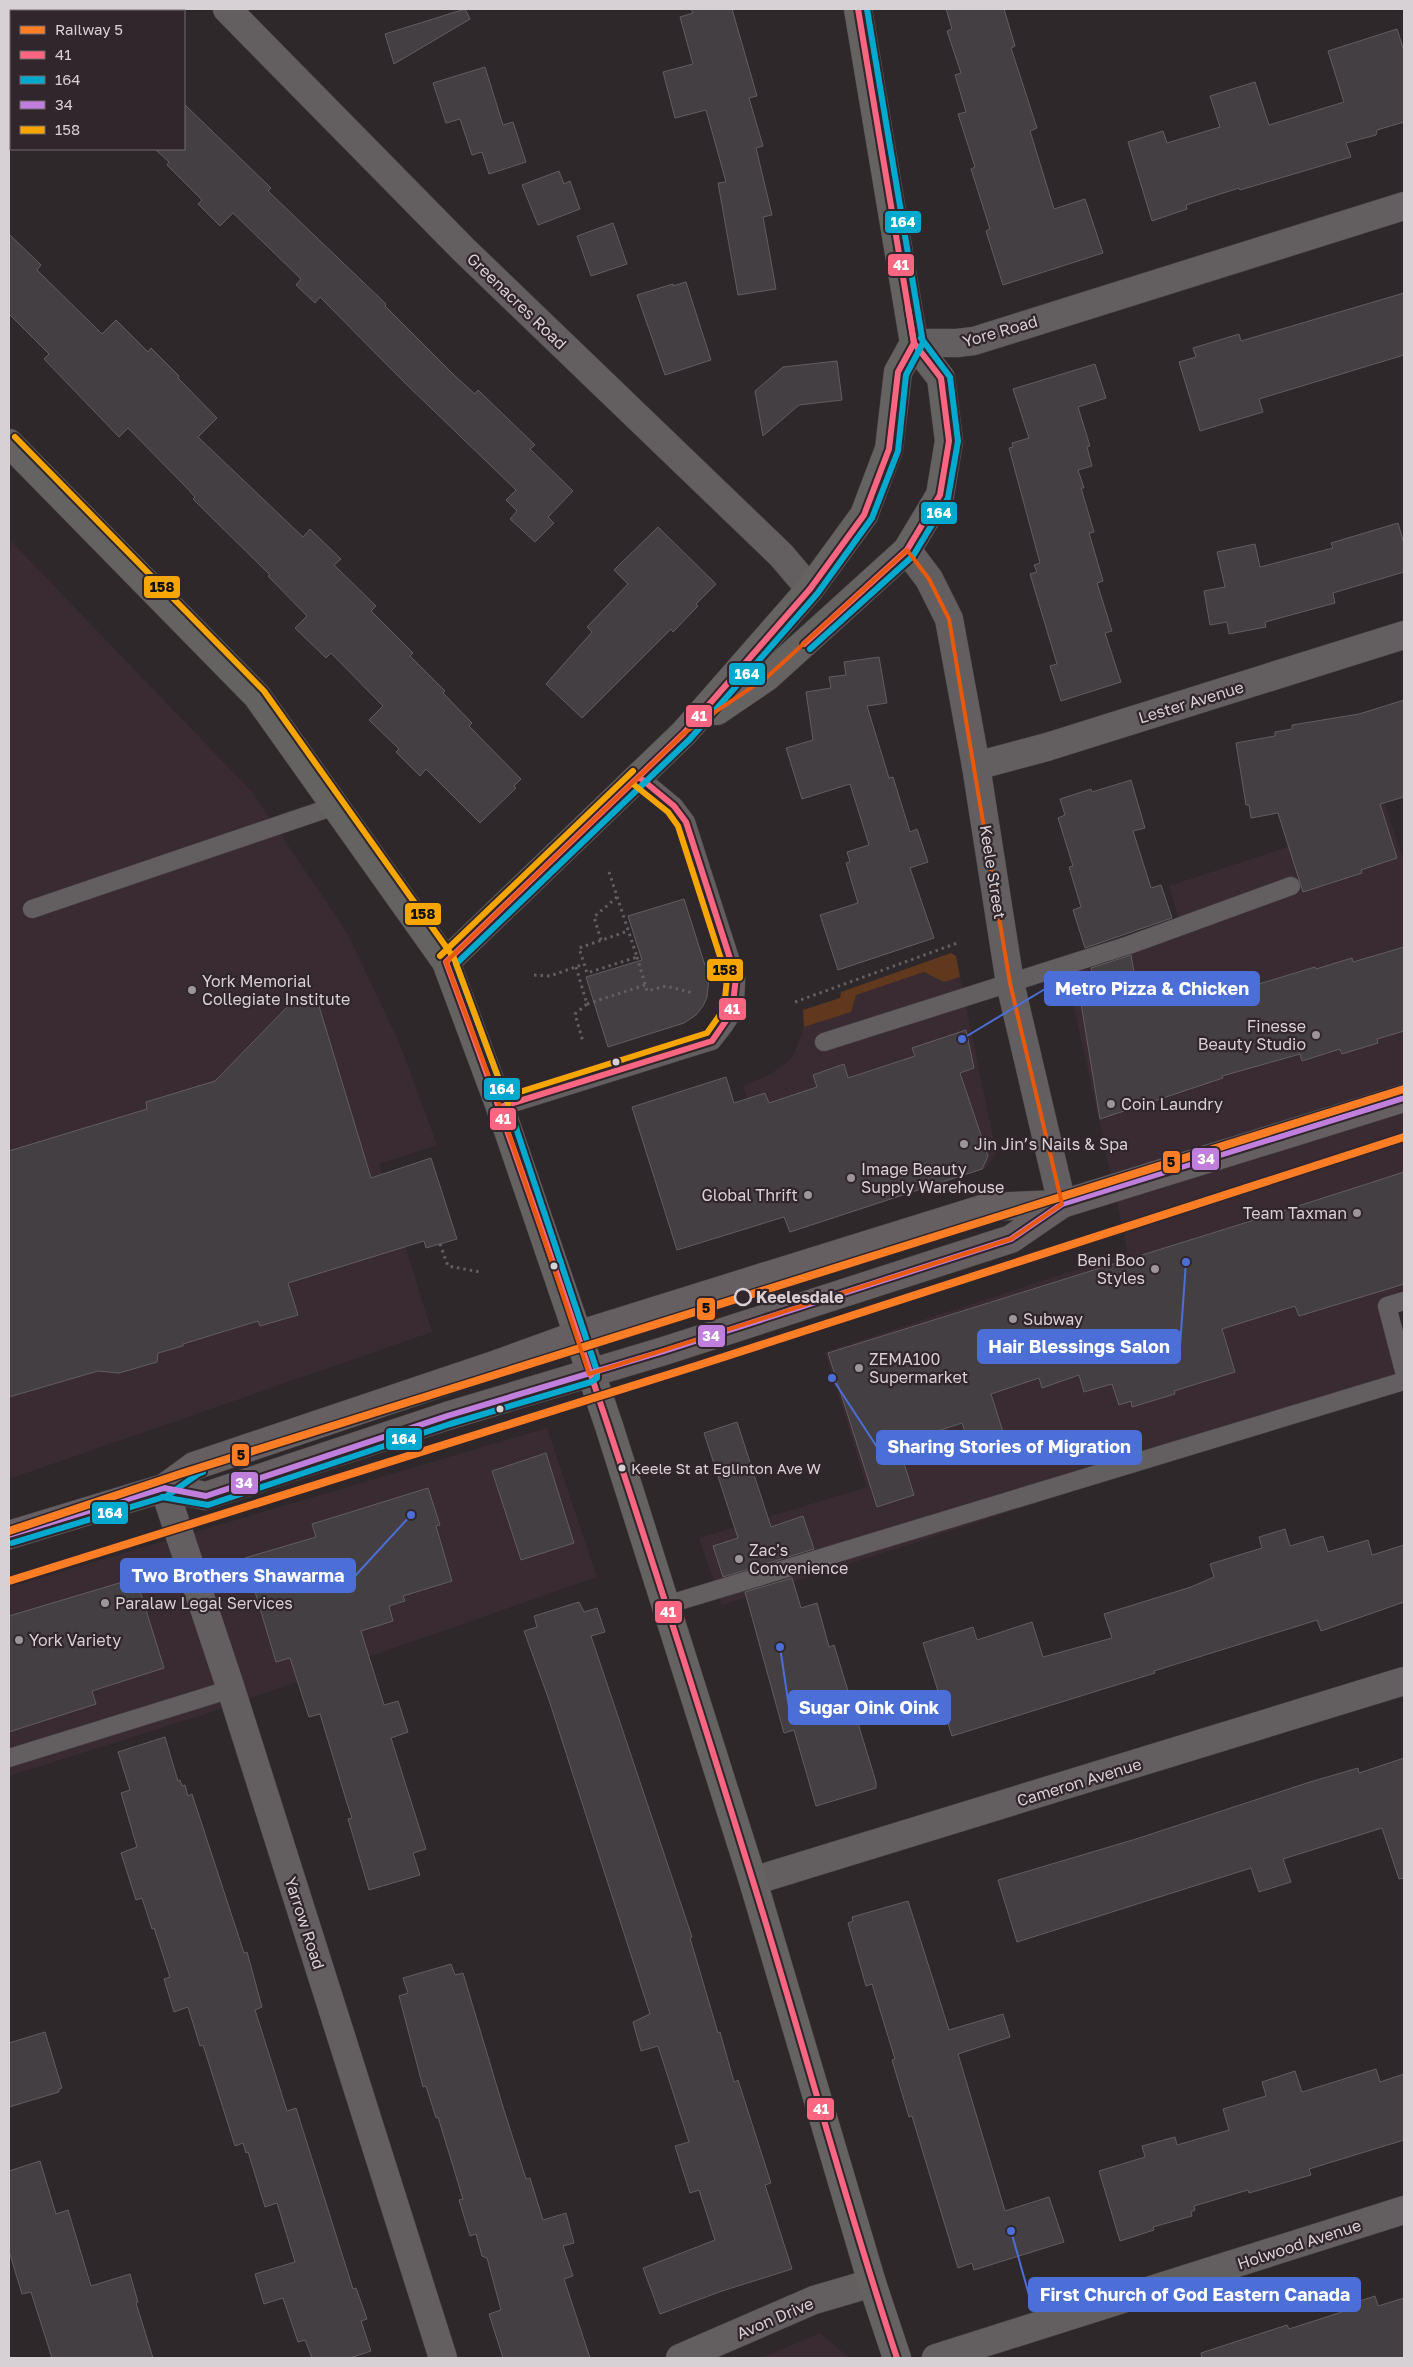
<svg xmlns="http://www.w3.org/2000/svg" width="1413" height="2367" viewBox="0 0 1413 2367" font-family="'Golos Text',sans-serif">
<style>
.built{fill:#3a2b33}
.green{fill:#60381e}
.building{fill:#433f42;stroke:#615d60}
.lines{fill:none;stroke-linecap:round;stroke-linejoin:round}
.lane-casing{stroke:#484446;stroke-width:19}
.street-casing{stroke:#484446;stroke-width:29}
.secondary-casing{stroke:#484446;stroke-width:29}
.primary-casing{stroke:#484446;stroke-width:29}
.path{stroke:#625f60;stroke-width:3;stroke-dasharray:2.5 4;stroke-linecap:butt}
.lane{stroke:#635f60;stroke-width:18}
.street{stroke:#635f60;stroke-width:28}
.secondary{stroke:#656262;stroke-width:28}
.primary{stroke:#655f61;stroke-width:28}
.bus-1-casing{stroke:#30262b;stroke-width:10}
.bus-2-casing{stroke:#30262b;stroke-width:10}
.bus-3-casing{stroke:#30262b;stroke-width:10}
.bus-4-casing{stroke:#30262b;stroke-width:10}
.bus-1{stroke:#fa6682;stroke-width:6}
.bus-2{stroke:#00a9ce;stroke-width:6}
.bus-3{stroke:#c07fdc;stroke-width:6}
.bus-4{stroke:#f7a600;stroke-width:6}
.rail-1-casing{stroke:#30262b;stroke-width:11}
.rail-1{stroke:#ff7d24;stroke-width:8}
.marked{fill:none;stroke:#e8590c;stroke-width:4;stroke-linejoin:round}
.poi-dot{fill:#9c9599;stroke:#30262b;stroke-width:2}
.bus-dot{fill:#d7d0d4;stroke:#30262b;stroke-width:2}
.stop-dot{fill:#30262b;stroke:#d7d0d4;stroke-width:2.5}
.labels{text-anchor:middle;dominant-baseline:central;stroke-width:4.5;stroke-linejoin:round;paint-order:stroke}
.bus-label{font-size:15px;fill:#d7d0d4;stroke:#30262b;text-anchor:start}
.street-label{font-size:16px;fill:#d7d0d4;stroke:#30262b}
.poi-label{font-size:16px;fill:#d7d0d4;stroke:#30262b;text-anchor:start}
.stop-label{font-size:16px;font-weight:bold;fill:#d7d0d4;stroke:#30262b;text-anchor:start}
.leader{fill:none;stroke:#4c6ed7;stroke-width:2}
.callout-dot{fill:#4c6ed7;stroke:#30262b;stroke-width:2}
.callout{fill:#4c6ed7;stroke:#4c6ed7;stroke-width:2}
.callout-label{font-size:18px;text-anchor:middle;font-weight:bold;fill:#fff}
.line-badge{stroke:#30262b;stroke-width:2}
.badge-label{font-size:14px;text-anchor:middle;font-weight:bold;fill:#fff}
.pale-badge-label{font-size:14px;text-anchor:middle;font-weight:bold;fill:#111}
</style>
<rect width="100%" height="100%" fill="#2e282b"/>
<g class="built">
<path d="M9 539 252 792 348 934 401 1047 437 1145 379 1164 432 1332 9 1479Z"/>
<path d="M1383 798 1404 863V1311L1396 1313 1404 1384 722 1605 699 1538 867 1487 825 1352 1128 1253 1064 961 1181 927 1169 886 1291 846Z"/>
<path d="M924 972 944 982 960 977 996 1152 994 1157 985 1169 789 1233 743 1086 769 1075 790 1060 797 1047 804 1027 851 1012 855 995Z"/>
<path d="M547 1428 597 1577 202 1715 9 1776V1587Z"/>
<path d="M820 2333 850 2358H761H762Z"/>
</g>
<path class="green" d="M951 953 956 956 960 977 944 982 924 972 856 995 851 1012 804 1027 803 1010 840 998 841 992Z"/>
<g class="building">
<path d="M465 9 470 19 394 64 385 34Z"/>
<path d="M691 9H732L757 96 749 98 763 146 756 148 772 215 763 217 776 289 738 295 718 183 726 182 706 110 675 118 663 72 693 64 680 17 693 13Z"/>
<path d="M946 9H1004L1015 46 1011 48 1037 128 1030 131 1054 209 1085 199 1103 253 1003 285 986 231 990 229 971 169 975 167 958 114 966 112 955 75 961 73 947 31 952 29Z"/>
<path d="M1397 29 1404 51V122L1377 130 1376 135 1346 143 1351 157 1240 190 1239 188 1186 205 1187 209 1152 221 1128 142 1163 131 1167 143 1220 127 1210 96 1255 82 1269 125 1344 102 1328 51Z"/>
<path d="M485 67 503 125 513 122 526 162 489 174 482 152 472 155 460 119 446 123 433 83Z"/>
<path d="M184 104 271 188 268 191 386 304 385 306 455 376 475 394 478 390 535 445 530 449 573 491 548 517 554 523 535 542 510 519 517 511 506 500 516 490 404 382 320 297 315 303 296 285 301 279 233 213 220 226 198 204 202 200 167 165 169 162 155 149H184Z"/>
<path d="M559 171 564 184 570 181 580 209 538 225 522 185Z"/>
<path d="M613 223 627 264 591 276 577 236Z"/>
<path d="M9 234 41 265 37 270 102 334 116 320 148 352 151 348 179 376 178 378 217 418 198 437 303 537 310 529 341 559 334 565 376 606 371 611 413 653 410 656 445 691 443 693 472 723 469 726 521 779 514 786 516 788 480 823 426 769 420 776 396 752 399 749 369 720 383 706 331 653 326 658 295 628 307 616 268 576 270 575 193 499 195 497 184 485 128 428 119 437 44 359 49 354 9 314Z"/>
<path d="M686 282 711 360 665 375 637 295 673 284V286Z"/>
<path d="M1404 293V355L1259 399 1263 412 1200 431 1179 362 1196 357 1193 348 1239 334 1241 341Z"/>
<path d="M837 361 842 400 799 405 763 436 755 391 783 367Z"/>
<path d="M1095 364 1106 398 1078 407 1090 446 1087 447 1092 466 1078 470 1084 488H1081L1094 532 1089 533 1103 581 1097 583 1112 631 1105 633 1121 682 1061 701 1050 666 1057 664 1030 574 1037 572 1034 565 1040 563 1009 448 1013 447 1012 443 1029 438 1013 389Z"/>
<path d="M1398 523 1404 544V572L1333 593 1335 603 1265 622 1266 627 1229 634 1227 622 1210 625 1204 591 1225 587 1217 552 1255 544 1260 567 1333 548 1331 543Z"/>
<path d="M658 527 716 584 696 604 698 606 673 632 671 629 582 718 546 684 592 632 587 627 628 584 614 570Z"/>
<path d="M879 657 887 703 867 706 889 778 893 777 910 832 917 829 928 862 910 868 934 938 838 970 820 915 858 903 846 863 850 862 847 852 869 845 850 784 802 799 786 748 813 740 806 692 831 688 829 677 846 675 844 662Z"/>
<path d="M1404 700V797L1380 804 1397 858 1361 870 1362 873 1303 892 1278 813 1251 818 1249 805H1246L1236 743 1275 736V732L1292 729V725L1359 714Z"/>
<path d="M1131 780 1145 828 1133 831 1151 888 1161 885 1172 918 1085 948 1073 910 1081 907 1069 867 1073 866 1058 818 1065 815 1060 799 1091 789 1092 792Z"/>
<path d="M684 899 709 978 707 997 703 1006 696 1015 684 1023 608 1047 586 977 642 960 628 916Z"/>
<path d="M1404 947V1031L1377 1039 1378 1043 1342 1054 1340 1049 1302 1061 1300 1054 1222 1076 1223 1078 1100 1119 1078 985 1096 983 1091 968 1131 955 1139 1001 1161 994 1163 1001 1195 991 1196 995 1237 984 1239 990 1315 967 1316 969 1352 958 1353 962Z"/>
<path d="M316 996 371 1178 431 1158 457 1239 426 1248 424 1241 288 1283 298 1315 260 1326 258 1321 183 1344V1346L158 1353 157 1362 119 1373 98 1371 9 1397V1151L147 1109 146 1102 215 1081 290 1004Z"/>
<path d="M966 1030 974 1068 960 1073 988 1156 982 1169 790 1232 784 1217 677 1250 632 1107 726 1077 734 1103 765 1093 769 1103 817 1087 813 1075 844 1064 848 1078 915 1056 912 1048Z"/>
<path d="M1404 1172V1284L1299 1316 1295 1306 1222 1329 1235 1372 1174 1391 1175 1394 1132 1407 1131 1401 1119 1405 1112 1384 1084 1392 1079 1375 1042 1388 1039 1378 991 1394 1004 1435 970 1446 962 1423 898 1444 914 1495 877 1507 828 1353 1267 1216Z"/>
<path d="M737 1422 771 1527 803 1516 814 1549 723 1577 713 1546 738 1538 704 1433Z"/>
<path d="M546 1453 574 1543 521 1560 492 1471Z"/>
<path d="M428 1488 440 1525 436 1526 452 1581 403 1596 405 1601 389 1606 393 1621 361 1631 384 1705 398 1701 408 1732 391 1738 426 1849 413 1853 420 1875 369 1890 348 1819 352 1818 347 1803 320 1714 309 1717 290 1658 276 1662 245 1558 316 1537 312 1524Z"/>
<path d="M1285 1529 1290 1546 1323 1536 1328 1552 1368 1540 1372 1555 1404 1545V1602L1321 1631 1317 1620 1154 1671 1155 1673 952 1736 923 1643 973 1627 977 1640 1032 1622 1043 1657 1112 1638 1104 1614 1191 1587 1214 1577 1210 1564 1262 1548 1259 1537Z"/>
<path d="M136 1578 164 1668 92 1691 96 1704 9 1732V1616Z"/>
<path d="M792 1578 801 1608 817 1603 829 1647 834 1645 876 1782V1788L816 1806 794 1730 784 1733 745 1592Z"/>
<path d="M579 1602 584 1612 597 1608 605 1632 591 1636 692 1937 690 1938 718 2033 720 2032 734 2082 738 2080 771 2183 765 2185 792 2269 722 2291 660 2314 643 2268 715 2240 699 2190 690 2193 675 2146 689 2142 658 2046 641 2051 633 2022 650 2014 549 1700 524 1631 537 1627 534 1616Z"/>
<path d="M165 1737 178 1781 180 1780 182 1786 185 1785 188 1796 192 1794 244 1953 247 1952 262 2007 255 2010 287 2111 296 2108 353 2289 356 2288 367 2319 361 2321 371 2351 350 2358H312L305 2340 298 2342 283 2298 264 2304 255 2274 295 2262 277 2203 265 2207 248 2152 246 2153 243 2143 235 2146 203 2045 200 2046 188 2007 174 2012 164 1979 170 1977 154 1928 152 1929 142 1898 136 1900 121 1853 137 1847 121 1793 130 1790 118 1752Z"/>
<path d="M1404 1758V1878L1399 1879 1382 1828 1283 1859 1291 1882 1259 1892 1251 1868 1017 1942 998 1880 1136 1839 1310 1782 1358 1768 1359 1773Z"/>
<path d="M908 1901 949 2030 1003 2014 1010 2037 958 2054 1005 2211 1049 2197 1064 2242 974 2270 972 2263 958 2268 912 2116 909 2117 892 2060 895 2059 872 1984 866 1986 848 1923 853 1921 852 1917Z"/>
<path d="M451 1964 455 1975 463 1973 503 2107 526 2179 530 2178 543 2220 566 2213 574 2243 563 2246 573 2276 564 2279 590 2358H503L489 2314 501 2310 487 2258 482 2256 476 2234 470 2236 459 2200 463 2199 438 2117 436 2118 426 2086 423 2087 399 1996 408 1993 403 1978Z"/>
<path d="M45 2032 62 2088 59 2089V2092L9 2107V2043Z"/>
<path d="M1376 2069 1380 2082 1404 2074V2140L1309 2169 1311 2175 1249 2193 1248 2190 1194 2206 1195 2210 1191 2212 1192 2216 1153 2227 1154 2230 1120 2241 1099 2171 1145 2157 1142 2146 1175 2137 1177 2145 1229 2130 1223 2109 1266 2096 1262 2082 1295 2071 1302 2092Z"/>
<path d="M40 2161 56 2214 68 2210 91 2286 130 2274 138 2302 136 2303 153 2358H52L31 2292 22 2294 9 2251V2171Z"/>
<path d="M1375 2296 1378 2306 1404 2298V2358H1202L1201 2353 1287 2325 1289 2329 1342 2312 1341 2307Z"/>
</g>
<g class="lines">
<g class="lane-casing">
<g id="lane">
<path d="M32 909 335 806"/>
<path d="M824 1042 1129 945 1291 886"/>
<path d="M500 1107 712 1041C733 1015 736 1011 736 977L686 822 674 806 639 777"/>
<path d="M1404 1301 1387 1306 1404 1371"/>
<path d="M666 1605 1404 1381"/>
<path d="M9 1758 231 1689"/>
</g>
</g>
<g class="street-casing">
<g id="street">
<path d="M227 9 464 250 781 555 810 589"/>
<path d="M29 11 38 9"/>
<path d="M914 343H957L974 341 1404 206"/>
<path d="M907 550 929 579 949 619 976 766 1010 983 1062 1204"/>
<path d="M976 766 1047 747 1404 635"/>
<path d="M164 1488 231 1689 443 2358"/>
<path d="M753 1881 1404 1681"/>
<path d="M680 2358 814 2300 872 2283"/>
<path d="M936 2358 1404 2210"/>
</g>
</g>
<g class="secondary-casing">
<g id="secondary">
<path d="M9 443 257 696 446 962 500 1107 609 1426 753 1881 872 2283 897 2358"/>
<path d="M717 711 767 677 907 550 940 495 949 441 941 378 914 343"/>
<path d="M446 962 684 733 810 589 864 515 889 449 898 372 914 343 858 9"/>
</g>
</g>
<g class="primary-casing">
<g id="primary">
<path d="M164 1488 206 1496 447 1416 664 1351 1011 1239 1062 1204"/>
<path d="M9 1535 164 1488 194 1466 497 1364 577 1335 988 1207 1062 1204 1404 1098"/>
</g>
</g>
<g class="path">
<path d="M609 872 637 957 587 973 579 948 628 931"/>
<path d="M601 940 594 917 617 897"/>
<path d="M637 957 647 991 666 986 693 993"/>
<path d="M576 967 587 1004 575 1014 583 1042"/>
<path d="M534 975 550 976 584 964"/>
<path d="M795 1002 960 942"/>
<path d="M587 1004 645 985"/>
<path d="M440 1244 448 1266 480 1272"/>
</g>
<use href="#lane" class="lane"/>
<use href="#street" class="street"/>
<use href="#secondary" class="secondary"/>
<use href="#primary" class="primary"/>
<g class="bus-1-casing">
<g id="bus-1">
<path d="M858 9 914 343 898 372 889 449 864 515 810 589 684 733 446 962C558 1264 657 1571 752 1878 802 2038 844 2199 897 2358"/>
<path d="M804 644 907 550 940 495 949 441 941 378 914 343 908 307"/>
<path d="M500 1107 712 1041 732 1012 736 977 686 822 674 806 639 777"/>
</g>
</g>
<g class="bus-2-casing">
<g id="bus-2">
<path d="M810 649 913 556 948 498 958 441 950 377 921 338"/>
<path d="M162 1497 208 1505 450 1424 591 1382 597 1378V1371L508 1104 456 964 690 739 817 594 872 518 898 451 906 375 923 343 867 9"/>
<path d="M12 1543 167 1496 198 1474 203 1472"/>
</g>
</g>
<g class="bus-3-casing">
<path id="bus-3" d="M9 1535 164 1488 206 1496 447 1416 664 1351 1011 1239 1062 1204 1404 1098"/>
</g>
<g class="bus-4-casing">
<g id="bus-4">
<path d="M15 437 264 691 454 958 508 1104"/>
<path d="M440 956 633 771"/>
<path d="M497 1099 707 1033 724 1009 727 978 678 826 668 812 633 784"/>
</g>
</g>
<use href="#bus-1" class="bus-1"/>
<use href="#bus-2" class="bus-2"/>
<use href="#bus-3" class="bus-3"/>
<use href="#bus-4" class="bus-4"/>
<g class="rail-1-casing">
<g id="rail-1">
<path d="M9 1531 183 1473 1404 1089"/>
<path d="M9 1581 699 1365 1404 1137"/>
</g>
</g>
<use href="#rail-1" class="rail-1"/>
</g>
<path class="marked" d="M907 550 929 579 949 619 1010 983 1062 1204 1011 1239 589 1374 500 1107 446 962 684 733 767 677Z"/>
<g class="poi-dot">
<circle cx="192" cy="990" r="5"/>
<circle cx="1316" cy="1035" r="5"/>
<circle cx="1111" cy="1104" r="5"/>
<circle cx="964" cy="1144" r="5"/>
<circle cx="851" cy="1178" r="5"/>
<circle cx="808" cy="1195" r="5"/>
<circle cx="1357" cy="1213" r="5"/>
<circle cx="1155" cy="1269" r="5"/>
<circle cx="1013" cy="1319" r="5"/>
<circle cx="859" cy="1368" r="5"/>
<circle cx="739" cy="1559" r="5"/>
<circle cx="105" cy="1603" r="5"/>
<circle cx="19" cy="1640" r="5"/>
</g>
<g class="bus-dot">
<circle cx="616" cy="1062" r="4.5"/>
<circle cx="554" cy="1266" r="4.5"/>
<circle cx="500" cy="1409" r="4.5"/>
<circle cx="622" cy="1468" r="4.5"/>
</g>
<circle class="stop-dot" cx="743" cy="1297" r="8"/>
<g class="labels">
<g class="bus-label">
<text x="631" y="1468">Keele St at Eglinton Ave W</text>
</g>
<g class="street-label">
<text transform="translate(517 301) rotate(44)">Greenacres Road</text>
<text transform="translate(1000 331) rotate(-16)">Yore Road</text>
<text transform="translate(1191 702) rotate(-17)">Lester Avenue</text>
<text transform="translate(993 872) rotate(81)">Keele Street</text>
<text transform="translate(1079 1782) rotate(-17)">Cameron Avenue</text>
<text transform="translate(305 1923) rotate(72)">Yarrow Road</text>
<text transform="translate(1299 2244) rotate(-18)">Holwood Avenue</text>
<text transform="translate(775 2318) rotate(-23)">Avon Drive</text>
</g>
<g class="poi-label">
<text x="202" y="981">York Memorial<tspan x="202" dy="18">Collegiate Institute</tspan></text>
<text x="1306" y="1026" text-anchor="end">Finesse<tspan x="1306" dy="18">Beauty Studio</tspan></text>
<text x="1121" y="1104">Coin Laundry</text>
<text x="974" y="1144">Jin Jin’s Nails &amp; Spa</text>
<text x="861" y="1169">Image Beauty<tspan x="861" dy="18">Supply Warehouse</tspan></text>
<text x="798" y="1195" text-anchor="end">Global Thrift</text>
<text x="1347" y="1213" text-anchor="end">Team Taxman</text>
<text x="1145" y="1260" text-anchor="end">Beni Boo<tspan x="1145" dy="18">Styles</tspan></text>
<text x="1023" y="1319">Subway</text>
<text x="869" y="1359">ZEMA100<tspan x="869" dy="18">Supermarket</tspan></text>
<text x="749" y="1550">Zac's<tspan x="749" dy="18">Convenience</tspan></text>
<text x="115" y="1603">Paralaw Legal Services</text>
<text x="29" y="1640">York Variety</text>
</g>
<g class="stop-label">
<text x="756" y="1297">Keelesdale</text>
</g>
</g>
<path class="leader" d="M962 1039L1045 989M1186 1262L1180 1346M832 1378L877 1447M411 1515L355 1576M780 1647L789 1707M1011 2231L1029 2295"/>
<g class="callout-dot">
<circle cx="962" cy="1039" r="5"/>
<circle cx="1186" cy="1262" r="5"/>
<circle cx="832" cy="1378" r="5"/>
<circle cx="411" cy="1515" r="5"/>
<circle cx="780" cy="1647" r="5"/>
<circle cx="1011" cy="2231" r="5"/>
</g>
<g class="callout">
<rect x="1045" y="972" width="214" height="33" rx="5"/>
<rect x="978" y="1330" width="202" height="33" rx="5"/>
<rect x="877" y="1431" width="264" height="33" rx="5"/>
<rect x="121" y="1559" width="234" height="33" rx="5"/>
<rect x="789" y="1691" width="161" height="33" rx="5"/>
<rect x="1029" y="2278" width="331" height="33" rx="5"/>
</g>
<g class="callout-label">
<text x="1152" y="995">Metro Pizza &amp; Chicken</text>
<text x="1079" y="1353">Hair Blessings Salon</text>
<text x="1009" y="1453">Sharing Stories of Migration</text>
<text x="238" y="1582">Two Brothers Shawarma</text>
<text x="869" y="1714">Sugar Oink Oink</text>
<text x="1195" y="2301">First Church of God Eastern Canada</text>
</g>
<g class="line-badge">
<rect x="884" y="210" width="38" height="24" rx="5" fill="#00a9ce"/>
<rect x="887" y="253" width="28" height="24" rx="5" fill="#fa6682"/>
<rect x="920" y="501" width="38" height="24" rx="5" fill="#00a9ce"/>
<rect x="143" y="575" width="38" height="24" rx="5" fill="#f7a600"/>
<rect x="728" y="662" width="38" height="24" rx="5" fill="#00a9ce"/>
<rect x="685" y="704" width="28" height="24" rx="5" fill="#fa6682"/>
<rect x="404" y="902" width="38" height="24" rx="5" fill="#f7a600"/>
<rect x="706" y="958" width="38" height="24" rx="5" fill="#f7a600"/>
<rect x="718" y="997" width="29" height="24" rx="5" fill="#fa6682"/>
<rect x="483" y="1077" width="38" height="24" rx="5" fill="#00a9ce"/>
<rect x="489" y="1107" width="28" height="24" rx="5" fill="#fa6682"/>
<rect x="1191" y="1147" width="29" height="24" rx="5" fill="#c07fdc"/>
<rect x="1162" y="1150" width="19" height="24" rx="5" fill="#ff7d24"/>
<rect x="696" y="1297" width="20" height="24" rx="5" fill="#ff7d24"/>
<rect x="697" y="1324" width="29" height="24" rx="5" fill="#c07fdc"/>
<rect x="385" y="1427" width="38" height="24" rx="5" fill="#00a9ce"/>
<rect x="231" y="1443" width="19" height="24" rx="5" fill="#ff7d24"/>
<rect x="230" y="1471" width="29" height="24" rx="5" fill="#c07fdc"/>
<rect x="91" y="1501" width="38" height="24" rx="5" fill="#00a9ce"/>
<rect x="654" y="1600" width="29" height="24" rx="5" fill="#fa6682"/>
<rect x="806" y="2097" width="29" height="24" rx="5" fill="#fa6682"/>
</g>
<g class="badge-label">
<text x="903" y="227">164</text>
<text x="901" y="270">41</text>
<text x="939" y="518">164</text>
<text x="747" y="679">164</text>
<text x="699" y="721">41</text>
<text x="732" y="1014">41</text>
<text x="502" y="1094">164</text>
<text x="503" y="1124">41</text>
<text x="1206" y="1164">34</text>
<text x="711" y="1341">34</text>
<text x="404" y="1444">164</text>
<text x="244" y="1488">34</text>
<text x="110" y="1518">164</text>
<text x="668" y="1617">41</text>
<text x="821" y="2114">41</text>
</g>
<g class="pale-badge-label">
<text x="162" y="592">158</text>
<text x="423" y="919">158</text>
<text x="725" y="975">158</text>
<text x="1171" y="1167">5</text>
<text x="706" y="1313">5</text>
<text x="241" y="1460">5</text>
</g>
<rect width="1413" height="2367" fill="none" stroke="#d7d0d4" stroke-width="20"/>
<rect x="10" y="10" width="175" height="140" fill="#30262b" stroke="#736a6f"/>
<rect x="20" y="26" width="25" height="8" fill="#ff7d24" stroke="#736a6f"/>
<text x="55" y="35" font-size="15" fill="#d7d0d4">Railway 5</text>
<rect x="20" y="51" width="25" height="8" fill="#fa6682" stroke="#736a6f"/>
<text x="55" y="60" font-size="15" fill="#d7d0d4">41</text>
<rect x="20" y="76" width="25" height="8" fill="#00a9ce" stroke="#736a6f"/>
<text x="55" y="85" font-size="15" fill="#d7d0d4">164</text>
<rect x="20" y="101" width="25" height="8" fill="#c07fdc" stroke="#736a6f"/>
<text x="55" y="110" font-size="15" fill="#d7d0d4">34</text>
<rect x="20" y="126" width="25" height="8" fill="#f7a600" stroke="#736a6f"/>
<text x="55" y="135" font-size="15" fill="#d7d0d4">158</text>
</svg>
